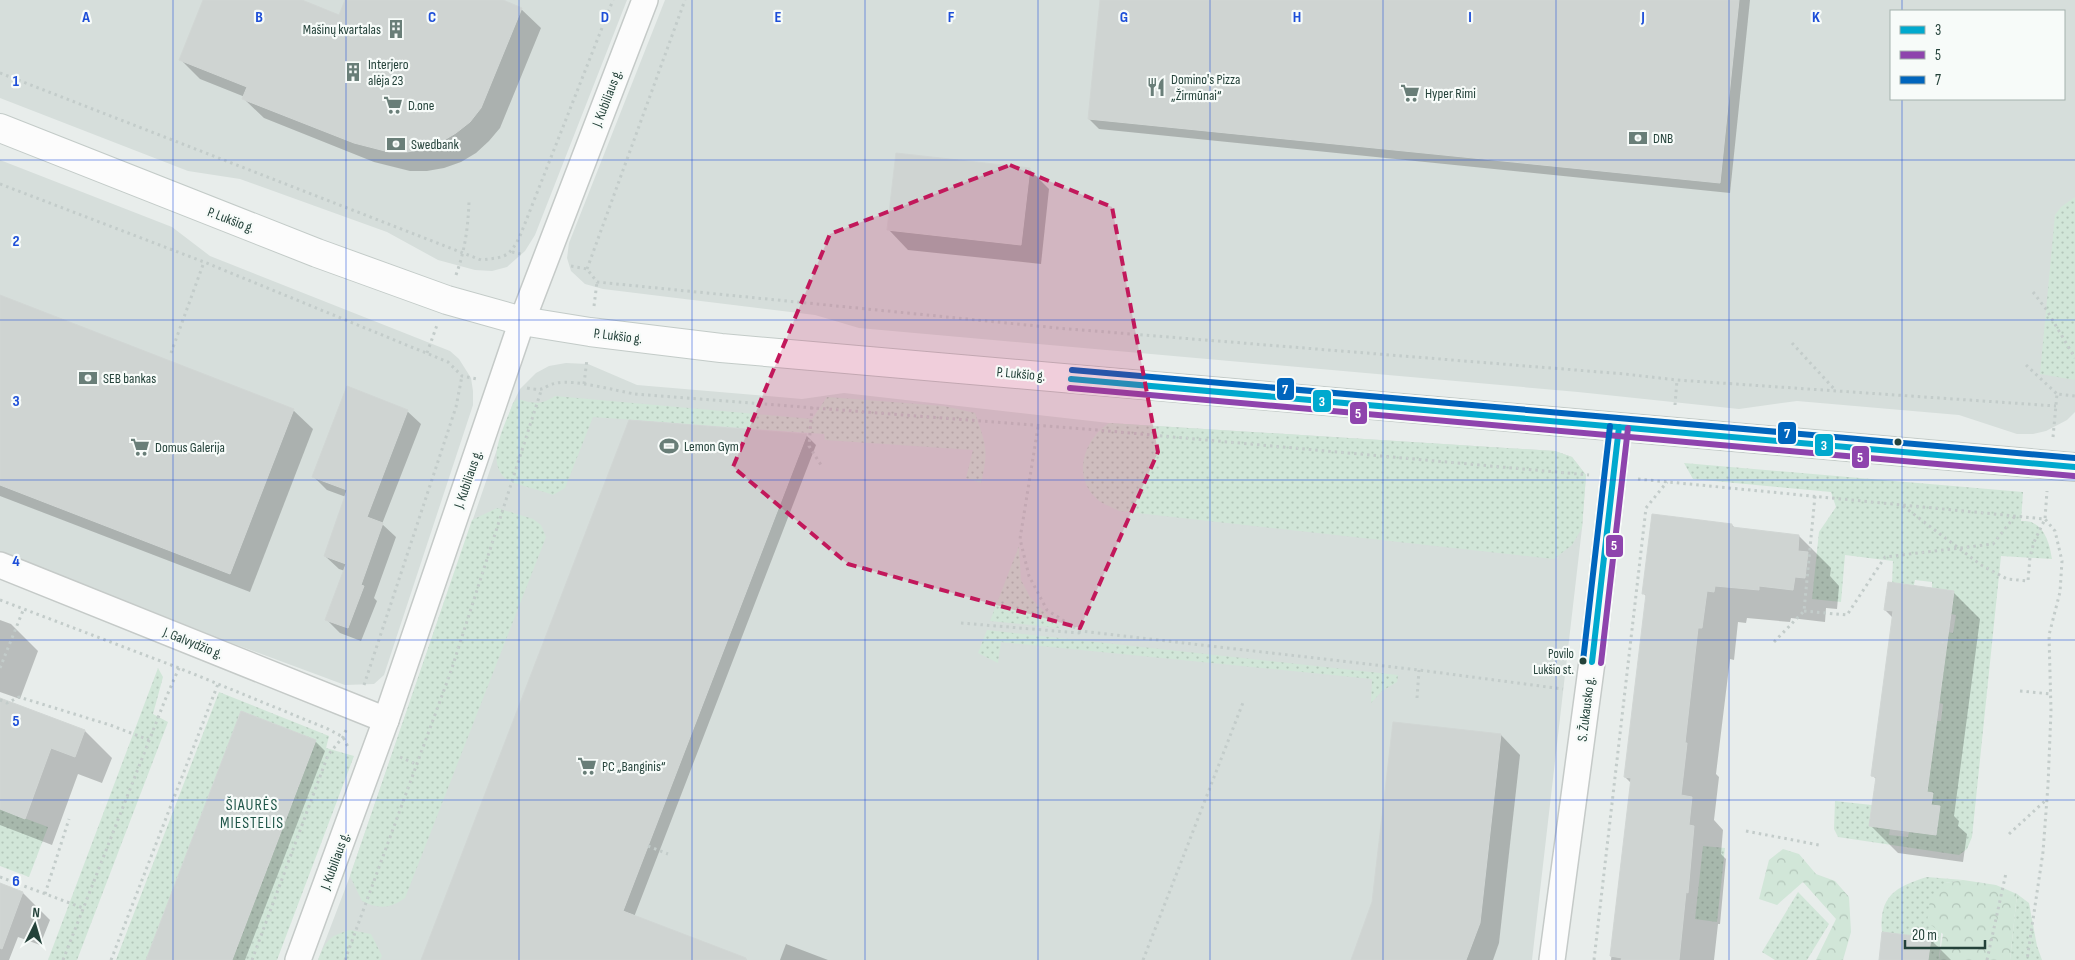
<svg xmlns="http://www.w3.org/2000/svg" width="2075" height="960" viewBox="0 0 2075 960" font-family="'Sofia Sans Condensed',sans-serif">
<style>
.built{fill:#d6dedb;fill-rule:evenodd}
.grass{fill:url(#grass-dots)}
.forest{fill:url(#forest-crowns)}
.shadow{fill:#0003}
.building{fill:#cfd4d2;stroke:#d1d6d4}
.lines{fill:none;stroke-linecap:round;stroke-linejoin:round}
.street-casing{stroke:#c5cac8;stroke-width:28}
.secondary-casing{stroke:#c3cbc8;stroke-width:30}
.path{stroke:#c3ccca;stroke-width:3;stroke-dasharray:2.5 4;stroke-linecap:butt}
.street{stroke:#fcfcfc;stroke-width:25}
.secondary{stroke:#fcfcfc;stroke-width:28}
.bus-1-casing{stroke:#f7fbf9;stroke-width:10}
.bus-2-casing{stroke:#f7fbf9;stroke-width:10}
.bus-3-casing{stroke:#f7fbf9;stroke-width:10}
.bus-1{stroke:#00a9ce;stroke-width:6}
.bus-2{stroke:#8e44ad;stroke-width:6}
.bus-3{stroke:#0065bd;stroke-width:6}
.marked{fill:#c2185b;fill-opacity:0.2;stroke:#c2185b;stroke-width:4;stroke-dasharray:10 6;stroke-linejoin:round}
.grid{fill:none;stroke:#1d4ed8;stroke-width:1;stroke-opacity:0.55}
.bus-dot{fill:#24423a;stroke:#f7fbf9;stroke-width:2}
.labels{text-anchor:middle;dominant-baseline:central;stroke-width:4.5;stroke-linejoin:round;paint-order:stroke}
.bus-label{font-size:13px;fill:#24423a;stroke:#f7fbf9;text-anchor:end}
.poi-label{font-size:14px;fill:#24423a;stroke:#f7fbf9;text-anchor:start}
.street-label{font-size:14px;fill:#24423a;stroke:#f7fbf9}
.quarter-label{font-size:16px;letter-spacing:1px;fill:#1f5548;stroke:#f7fbf9}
.grid-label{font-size:16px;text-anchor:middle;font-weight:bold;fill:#1d4ed8;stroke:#f7fbf9;stroke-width:4.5;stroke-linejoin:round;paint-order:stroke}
.line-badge{stroke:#f7fbf9;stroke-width:2}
.badge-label{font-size:14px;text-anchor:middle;font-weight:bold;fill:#fff}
</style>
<defs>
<pattern id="grass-dots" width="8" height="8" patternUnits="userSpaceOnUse" patternTransform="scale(1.25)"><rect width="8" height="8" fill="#d1e6d8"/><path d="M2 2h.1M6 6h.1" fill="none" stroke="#b3c6ba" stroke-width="1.8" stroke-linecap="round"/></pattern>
<pattern id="forest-crowns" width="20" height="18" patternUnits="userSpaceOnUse" patternTransform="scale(1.25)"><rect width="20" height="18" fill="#d1e6d8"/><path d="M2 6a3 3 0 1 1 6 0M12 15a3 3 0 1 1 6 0" fill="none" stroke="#b3c6ba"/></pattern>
</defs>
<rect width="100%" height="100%" fill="#e8edeb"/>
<g class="built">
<path d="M0 0H627L535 235 525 251 507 267 492 271 475 270 438 260 387 232 240 179 188 171 0 98Z"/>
<path d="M665 0H2075V412L2067 420 2046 431 2033 434H2017L1959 415 1797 401 1739 409 1578 392 859 328 815 315 603 289 585 284 571 271 567 258 569 243ZM1891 11H2064V99H1891Z"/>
<path d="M0 160 172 227 210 256 450 351 459 359 471 378 473 391V405L384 675 374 684 345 685 199 631 0 552Z"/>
<path d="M566 363 588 364 637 385 802 399 844 393 1109 423 1555 451 1572 457 1586 475 1582 528 1532 960H318L350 876 513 403 520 389 536 373 549 366Z"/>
</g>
<g class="grass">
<path d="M2075 197V380L2040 374 2055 215 2061 207Z"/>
<path d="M555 396 812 419 827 397 944 406 975 413C986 445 989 450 981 483L966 478 973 450 825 440 824 434 593 417 565 488 553 495C544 491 512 484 506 479 484 460 506 424 513 403L518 399C534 404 541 405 555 396Z"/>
<path d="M1109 423 1555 451 1572 457 1586 475 1582 528 1572 545 1554 559 1119 511C1112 507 1101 504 1096 498 1072 476 1084 439 1109 423Z"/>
<path d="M1684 463 2023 492 2021 521C2024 521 2030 521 2033 523 2046 529 2050 546 2052 559L2001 556 1972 837 1967 849 1959 855 1838 837 1834 829 1835 801 1872 805 1869 826 1890 829 1889 835 1908 837 1909 832 1936 835 1940 806 1931 805 1933 793 1927 792 1937 721H1941L1943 704 1939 703 1948 632 1953 633 1956 615 1951 614 1954 591 1932 588V582L1915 580 1914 585 1892 583 1893 561 1845 555 1841 602 1812 599 1819 532 1836 507 1831 492 1693 479Z"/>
<path d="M497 508 533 519 541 525 546 537 405 898C390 909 378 909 362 901L350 876 472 520Z"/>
<path d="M1019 546 1021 580 1030 597 1060 628 990 621Z"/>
<path d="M987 630 1398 675 1397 682 1382 691 1371 703 1372 679 1001 642 998 663 978 653Z"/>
<path d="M158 668 163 677 153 714 168 722 77 960H48Z"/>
<path d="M219 692 329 736 326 748 354 756 277 960H232L316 740 241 711 146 960H116Z"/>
<path d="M0 809 48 827 29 877 0 866Z"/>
<path d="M1703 846 1725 848 1717 922 1695 919Z"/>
<path d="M1927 877 1963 880 1945 883 1939 960H1928L1931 938 1882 932C1879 896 1895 887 1927 877Z"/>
<path d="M1798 892 1829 924 1807 960H1775L1762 952Z"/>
<path d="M2017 894 2029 903 2037 946 2042 960H2010Z"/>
<path d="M350 930 371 934 382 956 380 960H318C326 940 329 936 350 930Z"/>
</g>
<g class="forest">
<path d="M1783 849 1799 854 1816 874 1835 881 1849 897 1851 932 1843 960H1816L1836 919 1803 882 1777 905 1759 899 1769 860Z"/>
<path d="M1963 880 1996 885 2017 894 2010 960H1939L1943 934 1927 922 1930 900 1945 883Z"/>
</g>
<g class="shadow">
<path d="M205 0H299L340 16 346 0H499L521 9 541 28 500 128 489 141 476 153 461 162 444 168 427 171H410L374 162 264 118 244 99 245 97 200 79 181 60Z"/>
<path d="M1101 0H1750L1730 193 1099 129 1089 119Z"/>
<path d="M1029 169 1049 189 1041 264 908 250 889 230Z"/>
<path d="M0 296 293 410 313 429 250 592 0 496Z"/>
<path d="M407 411 421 424 382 524 396 537 374 598 377 601 361 641 340 633 326 619 345 571 339 569 325 556 346 497 327 490 314 477Z"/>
<path d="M806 435 816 445 634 917 747 960H422Z"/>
<path d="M1732 525 1736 529 1799 536 1831 568 1830 576 1839 586 1837 609 1826 608 1825 622 1791 618 1790 622 1747 618 1746 623 1738 622 1734 660 1730 659 1716 774 1719 777 1714 820 1723 830 1721 854 1726 859 1720 924H1718L1714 960H1611L1631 783 1625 777 1647 597 1643 593Z"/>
<path d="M1953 592 1980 619 1954 816 1959 821 1958 826 1967 834 1963 862 1898 853 1871 826 1877 780 1873 776 1893 618 1885 610Z"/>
<path d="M0 620 11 624 38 651 20 699 0 692Z"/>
<path d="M0 699 85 731 112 758 102 783 78 774 52 845 0 825Z"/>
<path d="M1501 735 1520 755 1499 943 1493 960H1352Z"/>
<path d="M315 741 325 751 245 960H147Z"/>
<path d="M0 885 23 893 50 920 40 945 18 937 9 960H0Z"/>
<path d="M1930 939 1951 960H1880Z"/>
<path d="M786 944 828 960H780Z"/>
</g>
<g class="building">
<path d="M203 0H302L339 15 345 0H503L522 8 481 108 470 122 456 133 441 142 424 149 407 152H389L354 143 242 99 247 87 179 60Z"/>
<path d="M1100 0H1739L1720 183 1088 119Z"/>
<path d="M896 153 1030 168 1021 245 887 230Z"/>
<path d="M0 295 294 409 230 574 0 485Z"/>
<path d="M347 386 408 410 367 517 383 523 361 585 364 586 348 628 325 620 346 564 324 556 347 490 312 477Z"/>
<path d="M629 420 807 434 623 911 746 958V960H421Z"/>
<path d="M1652 514 1732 524V527L1799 535 1798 551 1808 552 1805 578 1795 577 1793 590 1759 586V590L1715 586 1714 592 1707 591 1702 628H1698L1685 743H1687L1681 795 1692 797 1689 825 1694 826 1688 893 1686 892 1679 960H1621L1622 958 1610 956 1631 778 1624 777 1646 594H1642Z"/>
<path d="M1888 582 1954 591 1927 792 1933 793 1931 805 1940 806 1936 835 1869 826 1876 777 1871 776 1893 611 1884 610Z"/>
<path d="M0 698 85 730 75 757 51 748 25 819 0 809Z"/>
<path d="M241 711 316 740 232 960H146Z"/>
<path d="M1393 722 1501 734 1480 923 1466 960H1351L1372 902Z"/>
<path d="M0 883 23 892 2 949 0 948Z"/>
<path d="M1882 932 1931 938 1928 960H1879Z"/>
</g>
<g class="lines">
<g class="street-casing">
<g id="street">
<path d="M0 565 386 720"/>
<path d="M298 960 386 720 522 321 645 0"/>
<path d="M1552 960 1592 662 1619 427"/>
</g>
</g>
<g class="secondary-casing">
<path id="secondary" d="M0 128 317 253 447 300 522 321 590 332 721 348 2075 467"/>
</g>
<g class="path">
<path d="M0 73 481 260C505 257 509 258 520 236L613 0"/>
<path d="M0 184 204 262 448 362 462 376 477 379"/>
<path d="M512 252 521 254"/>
<path d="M571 266 587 269 597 282 1057 328 1625 374 1677 380 2056 406"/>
<path d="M587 269 685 0"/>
<path d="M456 275C465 250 468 228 469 202"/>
<path d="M2033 292 2046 309 2075 358"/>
<path d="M594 306 597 282"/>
<path d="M1792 343 1836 391"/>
<path d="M171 353 204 262"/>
<path d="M427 353 437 325"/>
<path d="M2026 365 2057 394"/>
<path d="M584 384 587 359"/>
<path d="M527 388C548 392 541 386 557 383 573 379 617 391 635 394L1097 430 1589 475"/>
<path d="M1675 405 1677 380"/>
<path d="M812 407 809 446 821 465"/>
<path d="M1038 427 1020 539 1029 576 1047 610 1080 631 1419 670 1563 689"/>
<path d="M2053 437 2057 394 2075 396"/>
<path d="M1638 479 2045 519 2055 531 2062 561 2060 592 2049 635 2051 711 2048 785 2043 852 2027 960"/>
<path d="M1903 506 1981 565 2007 579 2028 581 2030 557 2034 542 2045 519 2047 491"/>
<path d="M0 600 179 668 328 729 343 737 348 747"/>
<path d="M1804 611 1847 615 1885 557 1993 544 2015 516"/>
<path d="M961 623 1079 633 1080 631"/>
<path d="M1774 642 1804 611 1815 496"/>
<path d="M0 668 24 608"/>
<path d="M364 685 456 407 462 376"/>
<path d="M2020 691 2051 694"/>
<path d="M1417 698 1419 670"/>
<path d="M0 700 7 703 19 697 110 725 149 740"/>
<path d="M400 757 418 765"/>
<path d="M1746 831 1819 845"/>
<path d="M2009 834 2046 800"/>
<path d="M648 846 668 854"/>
<path d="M0 877 83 908"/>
<path d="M45 894 69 819"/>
<path d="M63 960 165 700 179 668"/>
<path d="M111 960 218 684"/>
<path d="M252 960 328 755 343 737 346 730"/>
<path d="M345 960 451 671 541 391"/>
<path d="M1143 960 1244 700"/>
<path d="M1594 960 1646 508 1667 482"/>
<path d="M1987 960 2006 873"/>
</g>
<use href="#street" class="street"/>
<use href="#secondary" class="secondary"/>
<g class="bus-1-casing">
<g id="bus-1">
<path d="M1071 379 2075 467"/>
<path d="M1592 662 1619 427"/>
</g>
</g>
<g class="bus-2-casing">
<g id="bus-2">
<path d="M1070 388 2074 476"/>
<path d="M1601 663 1628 428"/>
</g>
</g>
<g class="bus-3-casing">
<g id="bus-3">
<path d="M1072 370 2075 458"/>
<path d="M1583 661 1610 426"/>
</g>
</g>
<use href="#bus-1" class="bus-1"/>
<use href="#bus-2" class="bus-2"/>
<use href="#bus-3" class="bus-3"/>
</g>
<path class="marked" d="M1010 165 1112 207 1158 452 1080 628 848 564 733 467 830 234Z"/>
<path class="grid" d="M173 0V960M346 0V960M519 0V960M692 0V960M865 0V960M1038 0V960M1210 0V960M1383 0V960M1556 0V960M1729 0V960M1902 0V11M1902 99V960M0 160H2075M0 320H2075M0 480H2075M0 640H2075M0 800H2075"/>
<defs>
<g id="building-bare" transform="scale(1.5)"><path d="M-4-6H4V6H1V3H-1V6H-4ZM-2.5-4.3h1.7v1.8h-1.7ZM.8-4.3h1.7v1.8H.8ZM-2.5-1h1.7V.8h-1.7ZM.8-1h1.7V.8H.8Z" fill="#697e78" stroke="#f7fbf9" stroke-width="2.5" paint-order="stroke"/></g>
<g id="restaurant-bare" transform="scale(1.5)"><path d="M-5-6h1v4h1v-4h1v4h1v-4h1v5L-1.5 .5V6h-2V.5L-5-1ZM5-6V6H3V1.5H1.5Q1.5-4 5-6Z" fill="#697e78" stroke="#f7fbf9" stroke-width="2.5" paint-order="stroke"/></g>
<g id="supermarket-bare" transform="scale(1.5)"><path d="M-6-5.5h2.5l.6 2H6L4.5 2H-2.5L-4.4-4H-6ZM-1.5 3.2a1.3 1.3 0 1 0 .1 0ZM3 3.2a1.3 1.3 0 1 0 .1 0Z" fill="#697e78" stroke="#f7fbf9" stroke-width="2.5" paint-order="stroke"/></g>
<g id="bank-bare" transform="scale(1.5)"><path d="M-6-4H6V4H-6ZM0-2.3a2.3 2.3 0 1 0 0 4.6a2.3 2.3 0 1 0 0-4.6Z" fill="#697e78" stroke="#f7fbf9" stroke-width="2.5" paint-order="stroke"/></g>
<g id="stadium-bare" transform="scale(1.5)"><path d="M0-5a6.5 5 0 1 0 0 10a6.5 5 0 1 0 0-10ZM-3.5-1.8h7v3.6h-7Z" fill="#697e78" stroke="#f7fbf9" stroke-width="2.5" paint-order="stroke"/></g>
</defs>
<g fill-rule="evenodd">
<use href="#building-bare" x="396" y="29"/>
<use href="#building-bare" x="353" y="72"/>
<use href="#restaurant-bare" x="1156" y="87"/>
<use href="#supermarket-bare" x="1410" y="93"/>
<use href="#supermarket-bare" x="393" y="105"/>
<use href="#bank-bare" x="1638" y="138"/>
<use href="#bank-bare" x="396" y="144"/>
<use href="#bank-bare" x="88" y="378"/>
<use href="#stadium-bare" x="669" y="446"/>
<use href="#supermarket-bare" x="140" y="447"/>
<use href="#supermarket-bare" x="587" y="766"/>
</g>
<g class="bus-dot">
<circle cx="1898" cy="442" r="4.5"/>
<circle cx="1583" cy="661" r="4.5"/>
</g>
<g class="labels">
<g class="bus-label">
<text x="1574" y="654">Povilo<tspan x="1574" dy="16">Lukšio st.</tspan></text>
</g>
<g class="poi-label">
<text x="381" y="29" text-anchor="end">Mašinų kvartalas</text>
<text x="368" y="64">Interjero<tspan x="368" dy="16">alėja 23</tspan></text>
<text x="1171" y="79">Domino's Pizza<tspan x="1171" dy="16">„Žirmūnai“</tspan></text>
<text x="1425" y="93">Hyper Rimi</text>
<text x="408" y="105">D.one</text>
<text x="1653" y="138">DNB</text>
<text x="411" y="144">Swedbank</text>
<text x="103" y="378">SEB bankas</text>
<text x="684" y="446">Lemon Gym</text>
<text x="155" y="447">Domus Galerija</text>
<text x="602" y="766">PC „Banginis“</text>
</g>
<g class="street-label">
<text transform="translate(607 98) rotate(-69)">J. Kubiliaus g.</text>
<text transform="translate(231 220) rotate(21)">P. Lukšio g.</text>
<text transform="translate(618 336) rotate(7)">P. Lukšio g.</text>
<text transform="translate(1021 374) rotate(5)">P. Lukšio g.</text>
<text transform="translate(468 479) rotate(-71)">J. Kubiliaus g.</text>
<text transform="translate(193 643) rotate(22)">J. Galvydžio g.</text>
<text transform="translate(1586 709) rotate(-83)">S. Žukausko g.</text>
<text transform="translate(335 861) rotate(-70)">J. Kubiliaus g.</text>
</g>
<g class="quarter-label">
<text x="252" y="805">ŠIAURĖS<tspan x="252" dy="18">MIESTELIS</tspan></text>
</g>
</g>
<g class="grid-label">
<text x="86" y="22">A</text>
<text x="259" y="22">B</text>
<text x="432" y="22">C</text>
<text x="605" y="22">D</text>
<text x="778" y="22">E</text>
<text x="951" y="22">F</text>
<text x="1124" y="22">G</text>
<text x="1297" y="22">H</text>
<text x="1470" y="22">I</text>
<text x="1643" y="22">J</text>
<text x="1816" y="22">K</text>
<text x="16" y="86">1</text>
<text x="16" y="246">2</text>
<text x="16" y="406">3</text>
<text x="16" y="566">4</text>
<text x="16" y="726">5</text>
<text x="16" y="886">6</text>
</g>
<g class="line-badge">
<rect x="1276" y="377" width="19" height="24" rx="5" fill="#0065bd"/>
<rect x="1312" y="389" width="20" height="24" rx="5" fill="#00a9ce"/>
<rect x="1349" y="401" width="19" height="24" rx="5" fill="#8e44ad"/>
<rect x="1777" y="421" width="20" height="24" rx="5" fill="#0065bd"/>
<rect x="1814" y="433" width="20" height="24" rx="5" fill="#00a9ce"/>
<rect x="1851" y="445" width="19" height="24" rx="5" fill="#8e44ad"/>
<rect x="1605" y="534" width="19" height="24" rx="5" fill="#8e44ad"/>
</g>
<g class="badge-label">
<text x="1285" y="394">7</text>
<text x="1322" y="406">3</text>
<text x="1358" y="418">5</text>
<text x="1787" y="438">7</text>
<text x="1824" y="450">3</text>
<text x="1860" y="462">5</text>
<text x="1614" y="550">5</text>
</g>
<rect x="1890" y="10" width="175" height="90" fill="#f7fbf9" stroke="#a3b1ad"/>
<rect x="1900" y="26" width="25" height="8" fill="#00a9ce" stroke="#a3b1ad"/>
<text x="1935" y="35" font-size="15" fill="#24423a">3</text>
<rect x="1900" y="51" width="25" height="8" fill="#8e44ad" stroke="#a3b1ad"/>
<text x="1935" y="60" font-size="15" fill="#24423a">5</text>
<rect x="1900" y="76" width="25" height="8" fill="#0065bd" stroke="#a3b1ad"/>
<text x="1935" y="85" font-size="15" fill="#24423a">7</text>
<g transform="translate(35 925) rotate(5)" stroke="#f7fbf9" stroke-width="4" paint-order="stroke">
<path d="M0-4L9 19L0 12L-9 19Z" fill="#24423a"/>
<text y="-8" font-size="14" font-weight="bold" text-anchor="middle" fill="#24423a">N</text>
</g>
<path d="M1905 940v8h80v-8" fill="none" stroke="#24423a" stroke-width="2.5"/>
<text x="1912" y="940" font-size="15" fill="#24423a" stroke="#f7fbf9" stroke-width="4" paint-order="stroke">20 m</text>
</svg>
